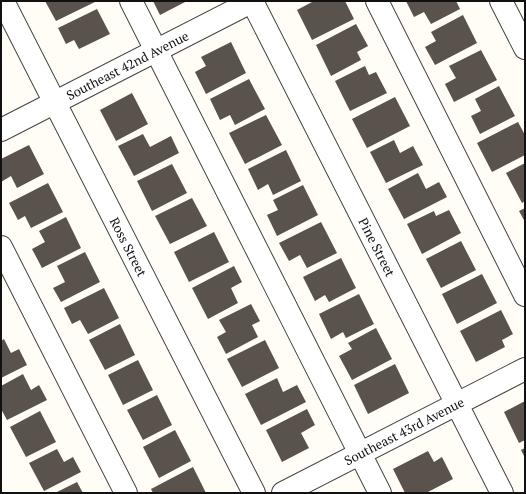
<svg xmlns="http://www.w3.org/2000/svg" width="526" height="494" viewBox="0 0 526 494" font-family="'PT Serif',serif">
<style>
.building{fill:#5a524d}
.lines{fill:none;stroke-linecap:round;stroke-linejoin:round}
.minor-casing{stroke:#444;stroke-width:24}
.minor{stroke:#fff;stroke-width:22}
.labels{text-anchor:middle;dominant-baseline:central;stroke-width:4;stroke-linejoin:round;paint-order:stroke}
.street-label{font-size:13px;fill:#111;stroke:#fff}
</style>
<rect width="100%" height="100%" fill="#fffdf5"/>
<g class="building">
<path d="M45 1H97L56 21Z"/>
<path d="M153 1H187L160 15Z"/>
<path d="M314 1H345L354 19 312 40 297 10Z"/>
<path d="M406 1H456L460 9 431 24 424 12 414 17Z"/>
<path d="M97 9 110 34 79 49 74 40 66 44 58 28Z"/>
<path d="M463 15 477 43 435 65 425 47 436 41 431 32Z"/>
<path d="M356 24 368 46 357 52 361 60 331 76 316 45Z"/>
<path d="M231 42 246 73 206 94 195 72 206 66 201 57Z"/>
<path d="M481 50 497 80 454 102 445 84 456 78 449 66Z"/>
<path d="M365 66 369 75 376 72 387 93 350 111 335 81Z"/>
<path d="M249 79 265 109 235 125 230 115 220 120 210 99Z"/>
<path d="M499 86 515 116 480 134 471 116 481 111 475 99Z"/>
<path d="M132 93 148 124 116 141 100 110Z"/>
<path d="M395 97 410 126 367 148 352 119Z"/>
<path d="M266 115 282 145 245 164 229 133Z"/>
<path d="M518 122 525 135V155L492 172 477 143Z"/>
<path d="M143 134 150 147 171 136 179 153 134 176 118 146Z"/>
<path d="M394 140 400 153 413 146 423 165 386 183 370 152Z"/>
<path d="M29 145 44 174 17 188 11 176 1 182V159Z"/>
<path d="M286 150 301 181 273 195 268 184 258 190 248 169Z"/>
<path d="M525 163V201L522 203 506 173Z"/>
<path d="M172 164 187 193 152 211 137 181Z"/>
<path d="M418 173 426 189 439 182 447 197 404 219 388 189Z"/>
<path d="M48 183 63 212 31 228 25 216 18 220 9 203Z"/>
<path d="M303 185 318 215 277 236 267 215 278 210 273 200Z"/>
<path d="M192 198 207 226 170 244 155 216Z"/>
<path d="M525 208V222L519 211Z"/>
<path d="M449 210 461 233 422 254 407 224 434 211 436 216Z"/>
<path d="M66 217 81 248 42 268 32 249 45 242 39 231Z"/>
<path d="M321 222 337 253 307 268 300 255 289 261 279 243Z"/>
<path d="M214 232 229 262 189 282 174 252Z"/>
<path d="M461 241 476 270 441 288 426 259Z"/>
<path d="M85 252 100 282 61 302 53 288 65 282 57 266Z"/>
<path d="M341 258 356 288 329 302 325 295 315 301 303 277Z"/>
<path d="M234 266 242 282 231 288 238 303 208 319 192 288Z"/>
<path d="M482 274 497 303 457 324 442 294Z"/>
<path d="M104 288 119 318 88 334 80 320 72 324 64 308Z"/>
<path d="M359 294 374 324 346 338 343 332 331 339 319 314Z"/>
<path d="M251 304 260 321 252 325 258 337 226 354 217 337 226 332 219 320Z"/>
<path d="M501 310 513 334 502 340 505 347 476 362 460 331Z"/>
<path d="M120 324 135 355 105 370 89 340Z"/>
<path d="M376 328 392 359 352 380 339 356 352 349 348 343Z"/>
<path d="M4 339 11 353 19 349 27 365 1 378V341Z"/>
<path d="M265 340 279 368 242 387 227 359Z"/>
<path d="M138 360 153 390 123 405 108 375Z"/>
<path d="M395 364 409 393 368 414 354 385Z"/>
<path d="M23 374 31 390 39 385 47 400 7 420 1 409V386Z"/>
<path d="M277 378 283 392 297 385 306 402 261 425 245 394Z"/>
<path d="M157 395 172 425 143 440 127 410Z"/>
<path d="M525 401V440L519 443 504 412Z"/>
<path d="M307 409 315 425 301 433 309 448 282 462 266 430Z"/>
<path d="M40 411 56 442 26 457 10 427Z"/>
<path d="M175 430 191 461 159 478 143 447Z"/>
<path d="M525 448V458L521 450Z"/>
<path d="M57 449 64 462 73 457 81 472 44 491 29 463Z"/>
<path d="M428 451 434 462 442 457 453 479 426 493H405L393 469Z"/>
<path d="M193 467 206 493H153L151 489Z"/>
<path d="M77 482 83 493H55Z"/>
</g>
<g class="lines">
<g class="minor-casing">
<g id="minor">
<path id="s1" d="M3 1 254 493"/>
<path d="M131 1 380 493"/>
<path id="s2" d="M252 1 502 493"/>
<path d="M377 1 525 295"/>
<path d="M501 1 525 48"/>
<path id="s3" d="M1 130 253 1"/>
<path d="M1 247 126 493"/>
<path id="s4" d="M283 493 525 369"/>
</g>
</g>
<use href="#minor" class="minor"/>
</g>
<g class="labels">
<g class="street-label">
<text stroke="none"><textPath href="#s3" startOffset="142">Southeast 42nd Avenue</textPath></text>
<text stroke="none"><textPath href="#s1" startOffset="276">Ross Street</textPath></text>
<text stroke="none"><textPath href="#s2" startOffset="276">Pine Street</textPath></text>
<text stroke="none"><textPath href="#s4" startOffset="136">Southeast 43rd Avenue</textPath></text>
</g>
</g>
<rect width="526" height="494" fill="none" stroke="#111111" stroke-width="4"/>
</svg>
